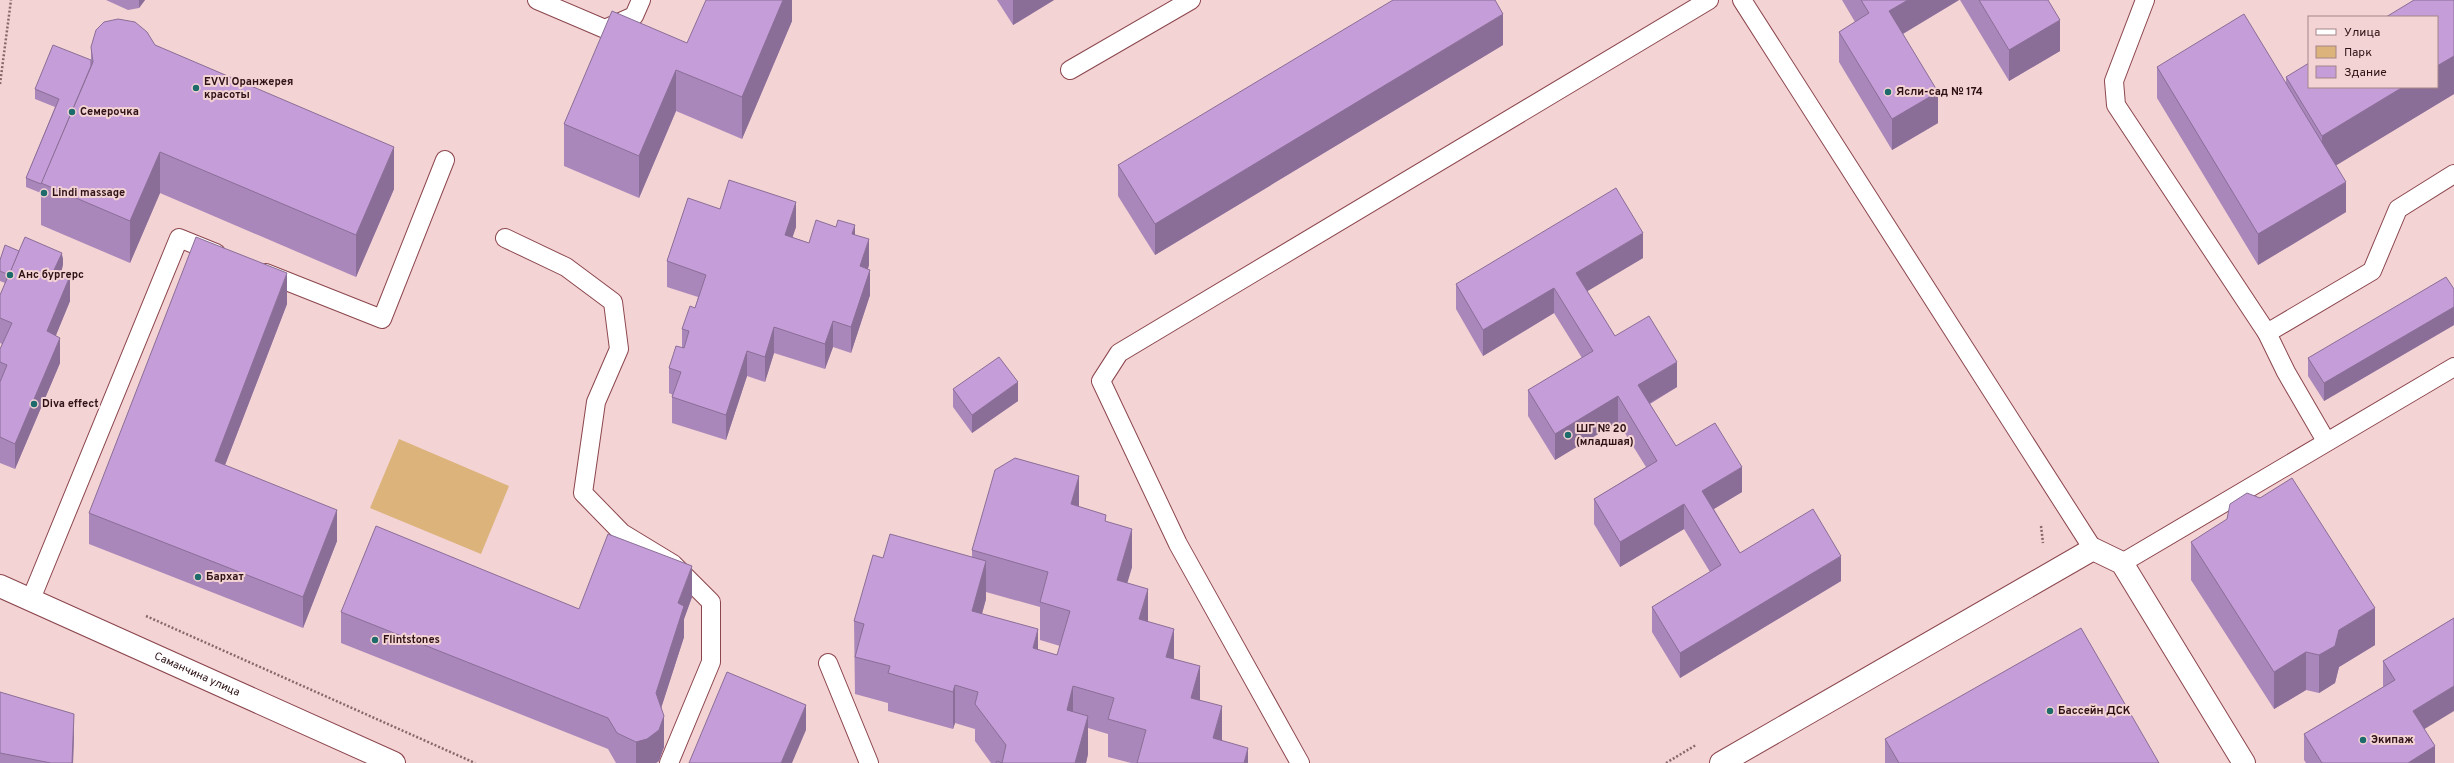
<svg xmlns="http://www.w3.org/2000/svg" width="2454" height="763" viewBox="0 0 2454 763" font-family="Overpass,sans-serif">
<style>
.green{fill:#dbb37b}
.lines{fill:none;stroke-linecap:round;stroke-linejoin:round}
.lane-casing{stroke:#8b464d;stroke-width:20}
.street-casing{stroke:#8b464d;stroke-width:24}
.path{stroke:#87696b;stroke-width:2.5;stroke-dasharray:2 2;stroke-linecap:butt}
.lane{stroke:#fff;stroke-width:18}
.street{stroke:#fff;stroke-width:22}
.wall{fill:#a987ba;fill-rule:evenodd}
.shaded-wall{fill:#8a6e97}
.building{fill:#c59dd8;stroke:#8a6e97}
.poi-dot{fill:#1e6b6b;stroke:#f4d3d4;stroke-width:1.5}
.labels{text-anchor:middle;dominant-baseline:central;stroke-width:4;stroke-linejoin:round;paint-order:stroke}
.poi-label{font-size:11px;font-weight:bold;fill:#2d1114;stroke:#f4d3d4;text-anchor:start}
.street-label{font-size:11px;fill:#2d1114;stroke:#f4d3d4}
</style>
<rect width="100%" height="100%" fill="#f4d3d4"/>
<path class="green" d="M399 439 509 486 481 554 370 508Z"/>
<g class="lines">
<g class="lane-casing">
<g id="lane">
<path d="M537 0 605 29 634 16 641 0"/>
<path d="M1742 0 2093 549"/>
<path d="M2145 0 2114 81 2116 105 2267 333 2286 372 2326 441"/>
<path d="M1070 70 1191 0"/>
<path d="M505 238 566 267 613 302 619 349 596 402 583 493 622 533 673 564 711 602V662L669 763"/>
<path d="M266 273 382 319 445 160"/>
<path d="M2267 333 2372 271 2398 209 2454 174"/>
<path d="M2122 563 2454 367"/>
<path d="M31 599 179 238 216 253"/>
<path d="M828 663 869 763"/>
<path d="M1300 763 1178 544 1101 381 1119 353 1709 0"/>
</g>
</g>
<g class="street-casing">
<g id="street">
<path id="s1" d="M0 586 394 763"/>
<path d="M1721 763 2093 549 2122 563 2244 763"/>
</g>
</g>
<g class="path">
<path d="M0 84 11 0"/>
<path d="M2041 526 2043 543"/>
<path d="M146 616 475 763"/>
<path d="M1666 763 1696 745"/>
</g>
<use href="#lane" class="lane"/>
<use href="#street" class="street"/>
</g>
<g class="wall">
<path d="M106 0H145L139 8 128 10Z"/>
<path d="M792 0V21L742 139 676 111 639 198 564 166V124L687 43Z"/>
<path d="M997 0H1054L1013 25Z"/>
<path d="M1842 0H1959L1903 34 1938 123 1892 150 1839 62V32L1855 22Z"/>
<path d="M1960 0H2048L2060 51 2009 81Z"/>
<path d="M2454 0V94L2336 165 2346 212 2258 265 2157 98V67L2286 83V77Z"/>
<path d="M155 45 394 189 356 277 160 193 130 263 41 225V193L26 187V178L55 107 35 99V89L91 60V47Z"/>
<path d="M1503 45 1155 255 1118 196V165Z"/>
<path d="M720 209 796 227 792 237 809 243 855 235 869 265 868 269 870 295 851 353 833 347 825 369 774 353 765 382 747 376 726 440 672 423V397L673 395 669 393V368L682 348V329L695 308 698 297 667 287V261Z"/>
<path d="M19 251 62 254 63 264 62 269V273L70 301 56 335 60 363 15 469 0 463V349L2 344 0 343V295L5 283 0 281V260Z"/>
<path d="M1643 258 1587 291 1615 336 1677 387 1650 404 1676 446 1742 492 1714 509 1740 553 1841 581 1680 678 1652 632V607L1710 572 1684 529 1620 567 1594 524V499L1646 467 1618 422 1555 460 1528 416V390L1582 358 1554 313 1483 356 1456 309V284Z"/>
<path d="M2454 289V325L2324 401 2308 376V358Z"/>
<path d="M287 304 225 465 337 541 303 628 89 544V513Z"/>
<path d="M953 389 1018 401 972 433 953 407Z"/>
<path d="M1079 507 1106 521 1132 567 1127 583 1148 621 1174 659 1200 700 1222 740 1248 763H1131L1108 757V734L1088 728V754L1086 763H991L975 741V729L955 723 953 729 888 711V703L855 694 854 621 883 558H972V550ZM986 592 1040 607V640L1060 646 1057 655 1038 650 982 614 986 599Z"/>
<path d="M2191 542 2375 645 2339 667 2335 683 2319 693 2306 690 2274 709 2191 580Z"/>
<path d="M692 597 684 619V637L661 708 664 747 659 761 656 763H616L608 749 341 643V612L579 609Z"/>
<path d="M2454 618 2424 729 2435 763H2306L2304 760V734L2383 687V661Z"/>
<path d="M0 692 74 732 73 763H0Z"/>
<path d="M1885 739 2159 763H1885Z"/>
</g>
<g class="shaded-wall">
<path d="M139 0H145L139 8Z"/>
<path d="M783 0H792V21L742 139V97Z"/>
<path d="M1013 0H1054L1013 25Z"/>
<path d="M1908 0H1959L1889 42V11Z"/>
<path d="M1503 14V45L1155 255V224Z"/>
<path d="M2060 20V51L2009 81V50Z"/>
<path d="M2454 56V94L2322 174V136L2403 87H2437V66Z"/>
<path d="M676 70V111L639 198V156Z"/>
<path d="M1938 92V123L1892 150V119Z"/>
<path d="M394 147V189L356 277V235Z"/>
<path d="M160 152V193L130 263V221Z"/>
<path d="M2346 182V212L2258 265V234Z"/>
<path d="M796 202V227L785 260V235Z"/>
<path d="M855 225V251L852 234Z"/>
<path d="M1643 233V258L1576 298V273Z"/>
<path d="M869 239V265L860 292V266Z"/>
<path d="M62 253V259L63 255V264L62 269V278L54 270Z"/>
<path d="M870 270V295L851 353V327Z"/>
<path d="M287 273V304L215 491V461Z"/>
<path d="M70 276V301L47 357V331Z"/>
<path d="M1554 288V313L1483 356V330Z"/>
<path d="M2454 307V325L2324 401V383Z"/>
<path d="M833 321V347L825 369V344Z"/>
<path d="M774 327V353L765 382V357Z"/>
<path d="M60 338V363L15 469V444Z"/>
<path d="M747 351V376L726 440V415Z"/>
<path d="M1677 362V387L1638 410V385Z"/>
<path d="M1018 382V401L972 433V415Z"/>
<path d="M1618 396V422L1555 460V434Z"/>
<path d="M1742 467V492L1702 516V491Z"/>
<path d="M1079 476V514L1071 504Z"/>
<path d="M1684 504V529L1620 567V542Z"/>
<path d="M337 510V541L303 628V597Z"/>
<path d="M1132 529V567L1117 618V580Z"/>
<path d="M1841 556V581L1680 678V653Z"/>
<path d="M986 561V599L972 649V611Z"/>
<path d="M692 566V597L684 619V637L656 724V693L678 603Z"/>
<path d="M1148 589V627L1139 619Z"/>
<path d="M2375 608V645L2339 667 2335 683 2319 693V655L2339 630Z"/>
<path d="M1038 629V667L1033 648Z"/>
<path d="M1174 629V666L1166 657Z"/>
<path d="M2306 652V690L2274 709V672Z"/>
<path d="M1200 666V704L1191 698Z"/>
<path d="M955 685V723L953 729V692Z"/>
<path d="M1073 686V724L1067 710Z"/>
<path d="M2454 686V711L2413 736V711Z"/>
<path d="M806 705V730L792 763H781Z"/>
<path d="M1222 706V744L1213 738Z"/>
<path d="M74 714V732L73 763H72Z"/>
<path d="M664 716V747L659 761 656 763H636V742Z"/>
<path d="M1088 716V754L1086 763H1075Z"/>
<path d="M2435 746V763H2408Z"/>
<path d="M1248 748V763H1244Z"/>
</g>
<g class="building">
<path d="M706 0H783L742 97 676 70 639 156 564 124 612 11 687 43Z"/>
<path d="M1393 0H1495L1503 14 1155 224 1118 165Z"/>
<path d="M1861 0H1908L1889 11 1938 92 1892 119 1839 32 1869 13Z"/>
<path d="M1979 0H2048L2060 20 2009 50Z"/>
<path d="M2414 0H2454V56L2437 66V17H2386Z"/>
<path d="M2244 14 2346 182 2258 234 2157 67Z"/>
<path d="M118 19 135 22 147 32 155 45 394 147 356 235 160 152 130 221 41 183 93 62 91 47 96 30 104 22Z"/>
<path d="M53 45 91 60V66L41 184 26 178 59 99 35 89Z"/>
<path d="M2309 63V87H2403L2322 136 2286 77Z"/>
<path d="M729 180 796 202 785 235 809 243 816 220 836 227 838 220 855 225 852 234 869 239 860 266 870 270 851 327 833 321 825 344 774 327 765 357 747 351 726 415 672 397 681 372 669 368 676 346 684 348 689 331 682 329 690 306 695 308 706 275 667 261 688 198 720 209Z"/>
<path d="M1616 188 1643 233 1576 273 1615 336 1649 316 1677 362 1638 385 1676 446 1715 423 1742 467 1702 491 1740 553 1813 509 1841 556 1680 653 1652 607 1721 565 1684 504 1620 542 1594 499 1657 461 1618 396 1555 434 1528 390 1593 351 1554 288 1483 330 1456 284Z"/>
<path d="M25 237 62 253 54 270 70 276 47 331 60 338 15 444 0 437V382L7 365 0 362V349L12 323 0 318V295Z"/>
<path d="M196 237 287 273 215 461 337 510 303 597 89 513Z"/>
<path d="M5 245 19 251 9 275 0 271V260Z"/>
<path d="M2446 277 2454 289V307L2324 383 2308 358Z"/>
<path d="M999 357 1018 382 972 415 953 389Z"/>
<path d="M1015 458 1079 476 1071 504 1106 515 1105 521 1132 529 1117 580 1148 589 1139 619 1174 629 1166 657 1200 666 1191 698 1222 706 1213 738 1248 748 1244 763H1137L1146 730 1108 719 1114 698 1073 686 1067 710 1088 716 1075 763H996L997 761 1002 763 1006 745 975 704 978 692 955 685 953 692 888 673 890 666 855 657 864 624 854 621 873 555 883 558 890 534 986 561 972 611 1038 629 1033 648 1057 655 1070 611 1040 602 1048 572 972 550 995 470Z"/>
<path d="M2292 478 2375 608 2339 630 2335 646 2319 655 2306 652 2274 672 2191 542 2227 519 2230 504 2247 493 2260 498Z"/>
<path d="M376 526 579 609 608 534 692 566 678 603 684 606 656 693 664 716 659 730 647 739 636 742 617 733 608 718 341 612Z"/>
<path d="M2454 618V686L2413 711 2435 746 2408 763H2322L2304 734 2395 680 2383 661Z"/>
<path d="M2081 628 2159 763H1899L1885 739Z"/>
<path d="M727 672 806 705 781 763H689Z"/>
<path d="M0 692 74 714 72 763H51L0 753Z"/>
</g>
<g class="poi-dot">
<circle cx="196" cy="88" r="4"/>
<circle cx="1888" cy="92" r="4"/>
<circle cx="72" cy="112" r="4"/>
<circle cx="44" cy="193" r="4"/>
<circle cx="10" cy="275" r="4"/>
<circle cx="34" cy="404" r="4"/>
<circle cx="1568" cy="435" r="4"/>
<circle cx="198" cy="577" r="4"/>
<circle cx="375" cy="640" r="4"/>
<circle cx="2050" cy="711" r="4"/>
<circle cx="2363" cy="740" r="4"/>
</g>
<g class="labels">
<g class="poi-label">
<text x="204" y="82">EVVI Оранжерея<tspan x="204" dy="13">красоты</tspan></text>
<text x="1896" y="92">Ясли-сад № 174</text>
<text x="80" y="112">Семерочка</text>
<text x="52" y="193">Lindi massage</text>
<text x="18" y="275">Анс бургерс</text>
<text x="42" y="404">Diva effect</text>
<text x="1576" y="429">ШГ № 20<tspan x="1576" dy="13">(младшая)</tspan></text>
<text x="206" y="577">Бархат</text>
<text x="383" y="640">Flintstones</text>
<text x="2058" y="711">Бассейн ДСК</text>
<text x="2371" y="740">Экипаж</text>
</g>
<g class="street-label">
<text stroke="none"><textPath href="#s1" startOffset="216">Саманчина улица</textPath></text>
</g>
</g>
<rect x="2308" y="16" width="130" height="72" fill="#f4d3d4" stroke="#a48587"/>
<rect x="2316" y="29" width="20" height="6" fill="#ffffff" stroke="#a48587"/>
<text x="2344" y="36" font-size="12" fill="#2d1114">Улица</text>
<rect x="2316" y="46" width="20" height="12" fill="#dbb37b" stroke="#a48587"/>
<text x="2344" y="56" font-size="12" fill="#2d1114">Парк</text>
<rect x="2316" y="66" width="20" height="12" fill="#c59dd8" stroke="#a48587"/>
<text x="2344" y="76" font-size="12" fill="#2d1114">Здание</text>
</svg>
